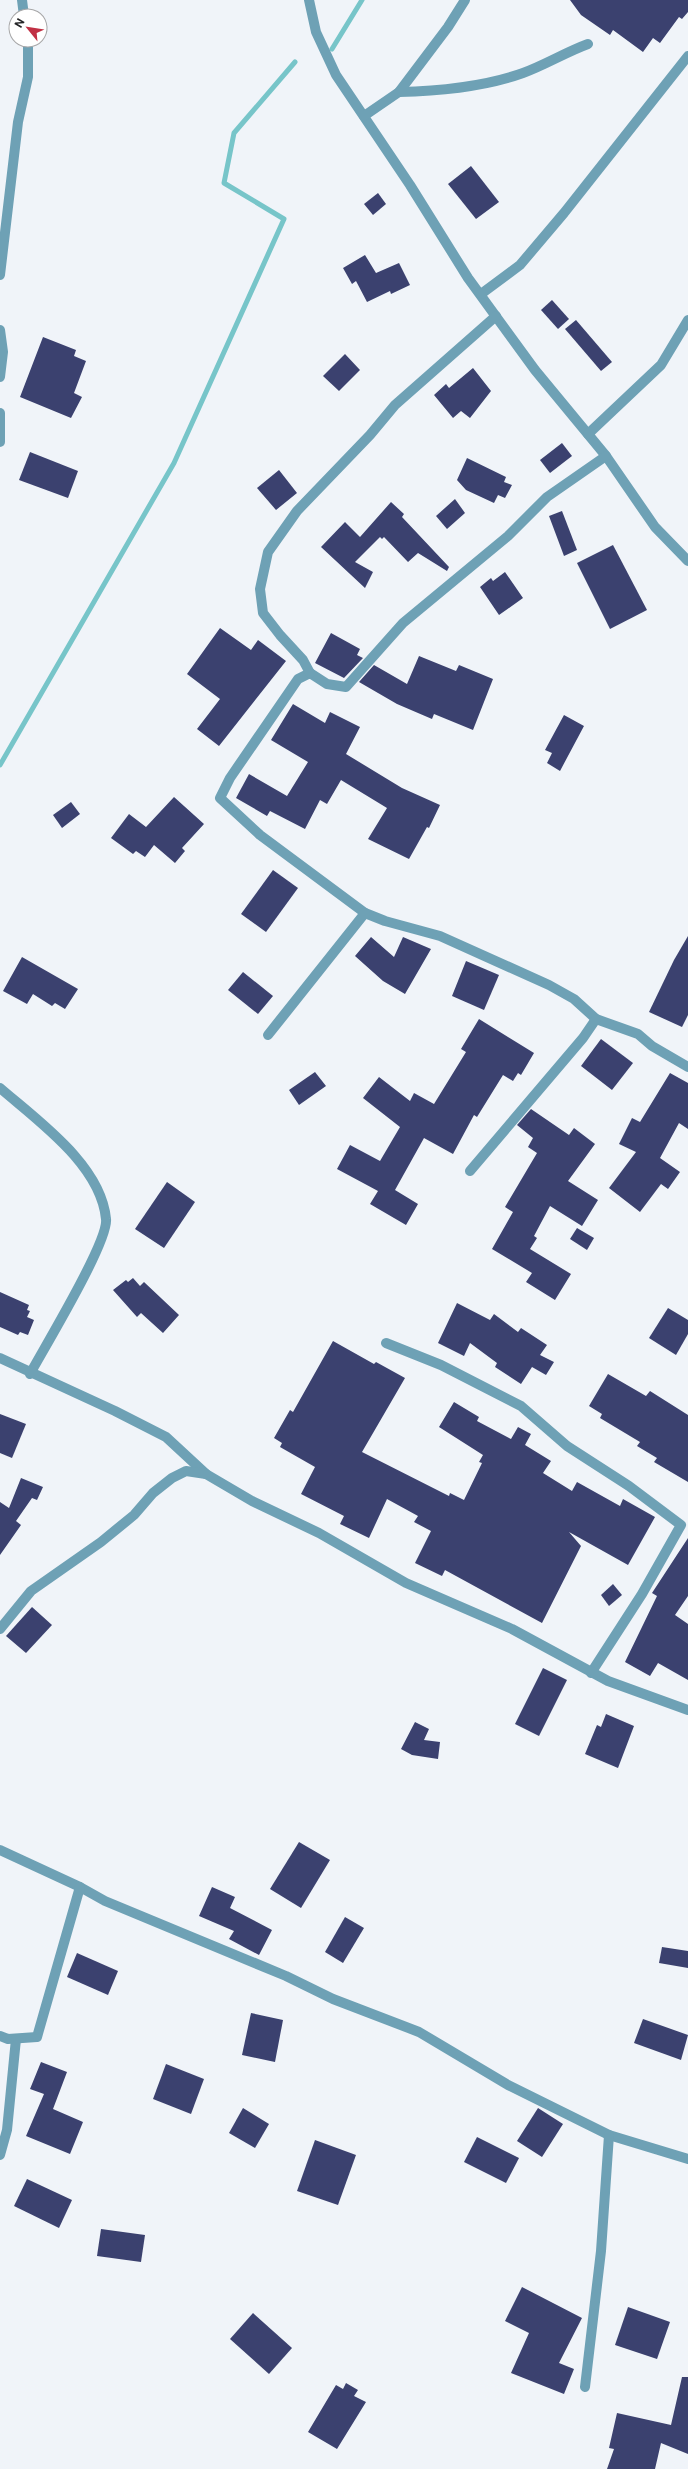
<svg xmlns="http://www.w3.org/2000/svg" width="688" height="2469" viewBox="0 0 688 2469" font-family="'Public Sans',sans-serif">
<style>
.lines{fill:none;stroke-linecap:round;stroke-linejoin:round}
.stream{stroke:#77c5c9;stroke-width:5}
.building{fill:#3b416f}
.minor{stroke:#6ea1b5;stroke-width:10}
</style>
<rect width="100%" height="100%" fill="#f0f4f9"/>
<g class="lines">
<g class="stream">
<path d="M332 49 362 0"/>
<path d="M0 765 174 463 284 219 224 183 234 133 295 62"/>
</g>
</g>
<g class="building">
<path d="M570 0H688V12L682 19 679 17 660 43 653 38 643 52 613 30 610 35 581 15Z"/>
<path d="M471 166 499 202 476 219 448 184Z"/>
<path d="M378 193 386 204 373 215 364 204Z"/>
<path d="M365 255 376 273 399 263 410 285 391 294 390 291 367 302 356 281 352 284 343 268Z"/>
<path d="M552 300 569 319 558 329 541 310Z"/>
<path d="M576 320 612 362 601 371 565 329Z"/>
<path d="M43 337 76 350 74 356 86 361 74 393 82 397 71 418 20 397Z"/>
<path d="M345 354 360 370 339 391 323 376Z"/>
<path d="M473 368 491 391 470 418 461 411 453 418 434 395 446 384 449 388Z"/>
<path d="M562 443 572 456 550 473 540 460Z"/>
<path d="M30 452 78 471 68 498 19 480Z"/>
<path d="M467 458 506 477 504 482 512 485 505 498 498 495 494 503 466 490 457 480Z"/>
<path d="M279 470 297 493 276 510 257 488Z"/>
<path d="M455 499 465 513 447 529 436 516Z"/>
<path d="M391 502 404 514 402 517 449 567 447 571 418 553 408 562 384 537 382 539 380 537 355 562 373 572 365 588 321 547 345 522 360 537Z"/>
<path d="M562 511 577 550 564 556 549 516Z"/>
<path d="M613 545 647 610 610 629 577 563Z"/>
<path d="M505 572 523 598 499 615 480 587 491 578 493 581Z"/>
<path d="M220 628 251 650 258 640 286 661 219 746 197 729 220 699 187 674Z"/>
<path d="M331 633 360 649 357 655 363 658 344 678 315 663Z"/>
<path d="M419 656 456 671 459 665 493 679 473 730 434 714 432 719 397 704 359 682 374 665 407 684Z"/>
<path d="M293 704 325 723 330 712 360 727 346 754 402 788 440 805 429 828 427 827 409 859 368 839 387 808 341 780 327 804 320 800 305 829 270 811 267 816 236 798 249 774 287 796 308 762 271 740Z"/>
<path d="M564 715 584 726 560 771 547 763 552 753 545 750Z"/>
<path d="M174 797 204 824 182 848 185 851 175 863 154 845 145 857 136 851 133 854 111 838 129 814 146 827Z"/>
<path d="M71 802 80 814 62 828 53 815Z"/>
<path d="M273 870 298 888 266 932 241 914Z"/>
<path d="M688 936V1015L682 1027 649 1012 674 960Z"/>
<path d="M371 937 394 957 403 937 431 949 405 994 383 981 355 956Z"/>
<path d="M22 957 78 989 65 1009 55 1003 52 1006 33 994 27 1004 3 991Z"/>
<path d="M466 961 499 975 484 1010 452 996Z"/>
<path d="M243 972 273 996 258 1014 228 990Z"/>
<path d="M479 1019 534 1053 521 1075 518 1073 513 1081 503 1075 477 1117 474 1115 453 1154 424 1138 395 1190 418 1204 406 1225 370 1204 378 1191 337 1169 350 1145 380 1161 400 1127 363 1098 379 1077 410 1101 414 1093 434 1104 466 1052 461 1049Z"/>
<path d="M601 1039 633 1063 612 1090 581 1066Z"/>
<path d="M315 1072 326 1086 299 1105 289 1090Z"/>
<path d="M670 1073 688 1083V1129L679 1123 660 1158 680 1172 668 1189 661 1184 640 1212 609 1188 636 1152 619 1144 632 1118 640 1122Z"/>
<path d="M531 1109 569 1135 574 1128 595 1144 568 1181 598 1200 582 1226 550 1206 534 1236 537 1238 530 1249 571 1274 555 1300 526 1282 532 1273 492 1249 513 1212 505 1207 537 1153 528 1147 533 1138 517 1125Z"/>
<path d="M167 1182 195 1202 164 1248 135 1229Z"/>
<path d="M577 1228 594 1238 587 1250 570 1239Z"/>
<path d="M133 1278 140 1286 144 1282 179 1315 163 1333 141 1313 137 1317 113 1290 126 1280 128 1282Z"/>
<path d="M0 1292 29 1305 27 1310 30 1311 27 1317 34 1320 28 1335 20 1332 18 1335 0 1327Z"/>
<path d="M457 1303 490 1320 494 1314 518 1332 521 1328 547 1345 540 1355 554 1362 546 1375 532 1367 521 1384 495 1367 497 1363 470 1343 464 1356 438 1343Z"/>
<path d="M668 1308 688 1320V1334L676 1355 649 1338Z"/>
<path d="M333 1341 374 1364 376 1362 405 1378 362 1452 449 1496 450 1493 464 1500 482 1463 479 1462 483 1455 439 1427 454 1402 479 1417 477 1421 511 1439 518 1427 531 1434 525 1445 551 1461 543 1473 572 1491 577 1482 620 1506 623 1499 655 1517 628 1565 569 1532 581 1546 542 1623 445 1570 442 1576 415 1563 431 1531 414 1522 418 1516 387 1499 369 1538 340 1524 344 1516 301 1494 315 1467 280 1447 282 1443 274 1438 290 1410 293 1412Z"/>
<path d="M608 1374 646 1396 650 1391 688 1415V1482L654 1462 657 1458 637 1446 640 1442 600 1418 602 1414 589 1406Z"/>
<path d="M0 1414 26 1424 12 1458 0 1453Z"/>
<path d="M21 1478 43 1487 37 1500 32 1498 16 1521 21 1525 0 1555V1502L9 1508Z"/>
<path d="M688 1538V1596L675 1615 688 1624V1680L658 1663 650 1676 625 1662 657 1596 652 1593Z"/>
<path d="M613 1584 622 1595 609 1606 601 1595Z"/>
<path d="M32 1607 52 1625 26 1653 6 1636Z"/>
<path d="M543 1668 567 1680 539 1736 515 1724Z"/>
<path d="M606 1714 634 1726 618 1768 585 1754 597 1725 601 1727Z"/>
<path d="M415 1722 429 1729 424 1740 440 1742 438 1759 412 1755 401 1749Z"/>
<path d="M299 1842 330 1860 301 1908 270 1889Z"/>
<path d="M212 1887 235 1897 230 1908 272 1930 259 1955 229 1939 234 1931 199 1916Z"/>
<path d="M345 1917 364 1928 343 1963 325 1952Z"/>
<path d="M662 1947 688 1951V1968L659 1963Z"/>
<path d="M77 1953 118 1971 108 1995 67 1977Z"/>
<path d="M251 2013 283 2020 275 2062 242 2055Z"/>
<path d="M643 2019 688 2035 681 2060 634 2043Z"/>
<path d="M41 2062 67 2072 53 2109 83 2122 70 2154 26 2136 44 2094 30 2089Z"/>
<path d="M166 2064 204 2079 191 2114 153 2099Z"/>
<path d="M243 2108 269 2124 255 2148 229 2133Z"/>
<path d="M538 2108 563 2124 542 2157 517 2141Z"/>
<path d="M477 2137 519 2158 506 2183 464 2162Z"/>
<path d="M315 2140 356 2155 338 2205 297 2191Z"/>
<path d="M27 2179 72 2200 59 2228 14 2206Z"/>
<path d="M101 2229 145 2235 141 2262 97 2256Z"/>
<path d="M522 2287 582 2318 559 2363 574 2369 564 2394 511 2373 529 2333 505 2321Z"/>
<path d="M628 2307 670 2322 657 2359 615 2345Z"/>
<path d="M253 2313 292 2348 269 2374 230 2339Z"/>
<path d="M682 2377H688V2454L661 2443 655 2469H607L614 2449 609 2448 617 2413 671 2425Z"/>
<path d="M346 2383 358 2390 354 2396 366 2402 337 2449 308 2432 336 2385 343 2389Z"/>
</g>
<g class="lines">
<g class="minor">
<path d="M22 0 24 16"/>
<path d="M309 0 316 32 336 75 410 185 468 278 535 370 606 456 655 527 688 561"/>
<path d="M399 92C441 91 484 87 523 73 545 65 566 52 588 44"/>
<path d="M364 116 399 92 448 27 465 0"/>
<path d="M0 275 18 122 28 77V40"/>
<path d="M481 294 520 265 564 213 688 56"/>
<path d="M0 330 3 352 0 377"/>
<path d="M0 413V442"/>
<path d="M588 434 661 365 688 320"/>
<path d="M606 456 547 497 508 536 403 623 346 687 327 684 310 673 298 679 230 778 220 798 260 835 365 913 385 921 440 936 549 985 574 999 596 1019 638 1034 652 1046 688 1067"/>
<path d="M310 673 303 660 280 635 263 613 260 589 268 552 297 511 370 435 395 405 496 316"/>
<path d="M268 1035 365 913"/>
<path d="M0 1088C38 1121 101 1165 106 1219 109 1241 44 1348 30 1374"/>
<path d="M470 1171 583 1038 596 1019"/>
<path d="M386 1343 441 1365 521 1406 567 1446 629 1486 681 1525 642 1594 591 1673"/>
<path d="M0 1358 115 1411 166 1437 206 1474"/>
<path d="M0 1629 31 1591 101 1542 134 1515 153 1493 172 1478 186 1471 206 1474 252 1501 319 1533 406 1583 512 1629 608 1681 688 1710"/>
<path d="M0 1850 80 1887 105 1901 286 1976 333 1999 419 2032 508 2085 609 2135 688 2159"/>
<path d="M0 2036 8 2039 37 2037 80 1887"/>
<path d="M0 2155 7 2130 16 2039"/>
<path d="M585 2387 601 2251 609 2135"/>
</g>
</g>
<g transform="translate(28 28) rotate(300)"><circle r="19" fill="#ffffff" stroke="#a7a7a8"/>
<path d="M0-3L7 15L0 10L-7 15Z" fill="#c13044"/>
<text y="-6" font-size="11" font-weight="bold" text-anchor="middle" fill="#232426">N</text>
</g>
</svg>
